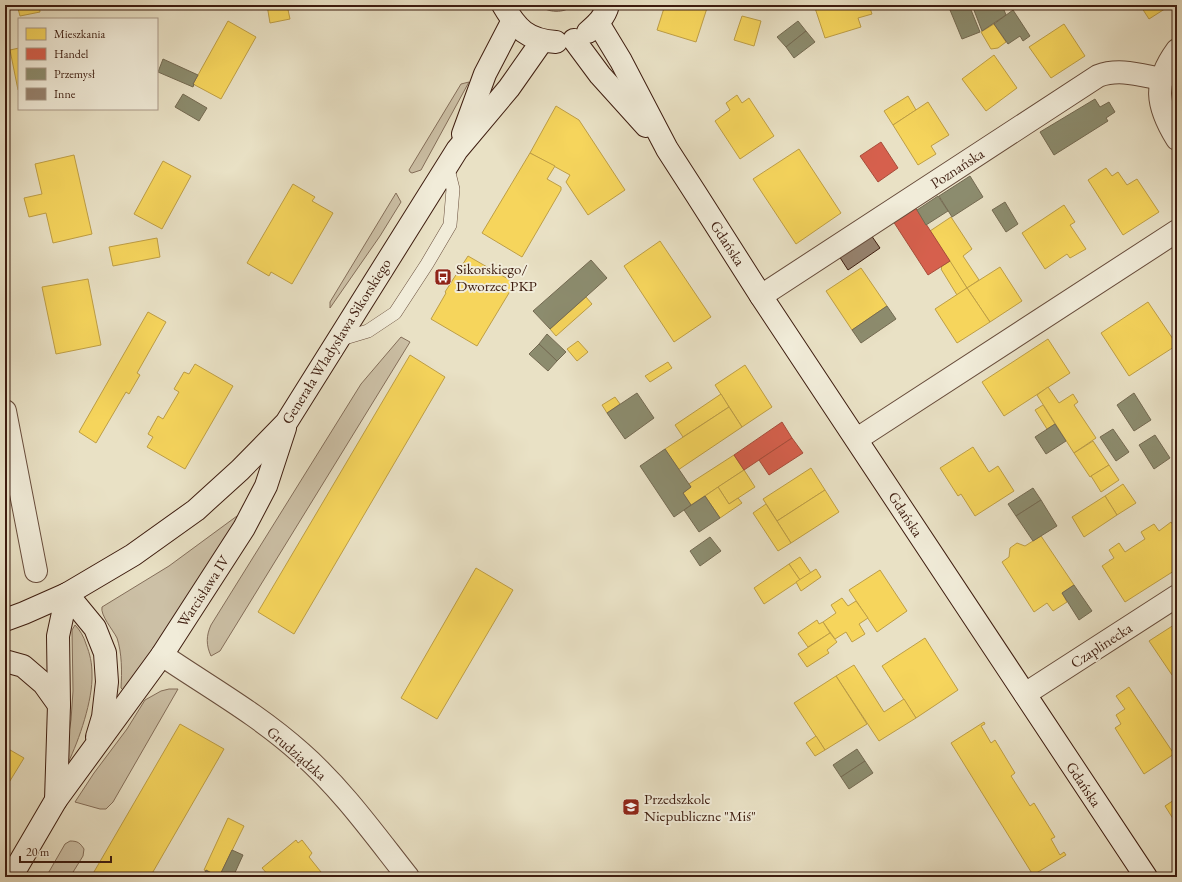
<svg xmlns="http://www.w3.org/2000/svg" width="1182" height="882" viewBox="0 0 1182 882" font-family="'EB Garamond',serif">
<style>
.green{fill:#ccc0a6;stroke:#846e5a}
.homes{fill:#f6d55c;stroke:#be9e45}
.shops{fill:#d6604d;stroke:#a84c3a}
.industry{fill:#8c8c6e;stroke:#746a52}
.building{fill:#96826e;stroke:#3d1c0f}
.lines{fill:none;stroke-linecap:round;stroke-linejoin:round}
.lane-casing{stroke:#684d3c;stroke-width:14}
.street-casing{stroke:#684d3c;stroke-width:24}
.secondary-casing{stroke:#3d1c0f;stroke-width:24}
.lane{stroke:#f1ecd9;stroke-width:13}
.street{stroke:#f1ecd9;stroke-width:22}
.secondary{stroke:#f1ecd9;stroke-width:22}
.labels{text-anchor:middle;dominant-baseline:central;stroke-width:4;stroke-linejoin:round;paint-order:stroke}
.street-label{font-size:15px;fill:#3d1c0f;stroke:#f1ecd9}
.poi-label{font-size:15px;fill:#3d1c0f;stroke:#f1ecd9;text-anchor:start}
</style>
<rect width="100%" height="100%" fill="#e9e1c5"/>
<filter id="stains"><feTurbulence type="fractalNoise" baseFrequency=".005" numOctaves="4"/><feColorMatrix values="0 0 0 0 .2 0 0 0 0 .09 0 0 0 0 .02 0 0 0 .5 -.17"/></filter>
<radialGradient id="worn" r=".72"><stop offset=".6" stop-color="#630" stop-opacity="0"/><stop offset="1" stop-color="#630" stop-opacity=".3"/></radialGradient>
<g class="green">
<path d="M538 5H574C563 14 549 13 538 5Z"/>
<path d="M469 82 421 170 412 173 410 172 409 170 461 84Z"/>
<path d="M396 193 401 202 380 236 330 308V302Z"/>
<path d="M401 337 410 342 220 651 211 656C206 645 206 636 211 625L361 384Z"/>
<path d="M237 516 239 518 151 654 125 689 123 690 121 688C122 672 122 653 117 638 113 630 100 615 102 607L169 566Z"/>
<path d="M75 625C80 630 84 637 86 644 90 654 92 663 92 674 93 700 79 740 68 763L64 764 71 720 73 691 72 630Z"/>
<path d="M169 689H178L113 802 106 809H100L75 802 94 773 127 729 145 700 161 691Z"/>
<path d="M70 841C78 841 80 843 84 849L83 856 70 877H46L65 844Z"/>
</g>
<g class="homes">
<path d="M17 5H39L40 12 20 16Z"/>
<path d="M267 5H287L290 19 270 23Z"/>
<path d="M665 5H708L696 42 657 30Z"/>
<path d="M814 5H869L872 14 858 18 861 27 825 38Z"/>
<path d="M1140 5H1171L1149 19Z"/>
<path d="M742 16 761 21 754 46 734 40Z"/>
<path d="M228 21 256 37 221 99 193 84Z"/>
<path d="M994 24 1006 42 998 48 991 49 981 32Z"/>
<path d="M1064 24 1085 56 1051 78 1029 47Z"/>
<path d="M19 48V90H18L10 50Z"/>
<path d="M994 55 1017 88 986 111 962 79Z"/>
<path d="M737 95 742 103 749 98 774 136 740 159 715 121 730 110 726 103Z"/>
<path d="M908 96 916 110 893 125 884 111Z"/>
<path d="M928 102 949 135 931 146 936 154 918 165 893 125Z"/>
<path d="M556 106 579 120 625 190 588 215 566 182 570 175 530 153Z"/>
<path d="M799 149 841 213 796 244 753 179Z"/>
<path d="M530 153 555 166 547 179 561 187V190L522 257 482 233Z"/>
<path d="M74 155 92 234 53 243 46 213 29 217 24 198 42 194 35 164Z"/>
<path d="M163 161 191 176 162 229 134 214Z"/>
<path d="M1106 168 1112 176 1118 172 1127 185 1137 179 1159 212 1123 235 1088 180Z"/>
<path d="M293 184 315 197 312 201 333 213 292 284 271 272 269 276 247 263Z"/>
<path d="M1064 205 1075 222 1070 225 1086 249 1070 258 1067 254 1045 269 1022 233Z"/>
<path d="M951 217 972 249 963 256 979 280 967 288 930 231Z"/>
<path d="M157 238 160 257 113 266 109 247Z"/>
<path d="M660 241 711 317 674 342 624 266Z"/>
<path d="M468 256 515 283 477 346 431 319 446 293 445 292Z"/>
<path d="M950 261 967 288 957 295 941 269 942 268 941 267Z"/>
<path d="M1000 267 1022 301 990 322 967 288Z"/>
<path d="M861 268 887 306 852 330 826 291Z"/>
<path d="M88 279 101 345 56 354 42 287Z"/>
<path d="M967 288 990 322 957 343 935 309Z"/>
<path d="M586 297 592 304 556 336 550 329Z"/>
<path d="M1148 302 1177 345 1129 376 1101 333Z"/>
<path d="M148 312 166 322 137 373 140 375 129 394 126 392 96 443 79 432Z"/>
<path d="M1048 339 1070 373 1004 416 982 382Z"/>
<path d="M578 341 588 352 577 361 567 349Z"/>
<path d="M410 355 445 377 294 634 258 612Z"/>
<path d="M668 362 672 368 650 382 645 376Z"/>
<path d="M195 364 233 386 185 469 147 447 153 437 148 434 158 416 163 419 179 392 174 389 184 372 189 374Z"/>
<path d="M745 365 772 407 742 427 715 385Z"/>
<path d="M1048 387 1059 403 1073 394 1078 402 1074 405 1096 438 1074 453 1037 395Z"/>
<path d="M721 394 729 407 683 437 675 425Z"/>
<path d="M615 397 620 404 607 413 602 405Z"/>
<path d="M1043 405 1055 424 1047 429 1035 410Z"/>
<path d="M729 407 742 427 678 470 665 449Z"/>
<path d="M1093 441 1109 465 1090 477 1074 453Z"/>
<path d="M973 447 989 472 998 466 1014 491 975 516 961 494 958 496 940 468Z"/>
<path d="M734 455 744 470 691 505 683 493 691 487 689 484Z"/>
<path d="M1109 465 1119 480 1101 492 1091 476Z"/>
<path d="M811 468 825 490 777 521 763 499Z"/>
<path d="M744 470 755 487 729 504 718 487Z"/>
<path d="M1123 484 1136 503 1117 515 1105 496Z"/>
<path d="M718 487 729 504 738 498 742 503 720 518 705 496Z"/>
<path d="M825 490 839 512 791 543 777 521Z"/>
<path d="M1105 496 1117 515 1084 537 1072 517Z"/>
<path d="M766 504 791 543 778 551 753 513Z"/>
<path d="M1171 522 1177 531V569L1125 602 1102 566 1114 558 1109 550 1119 543 1125 552 1145 539 1141 532 1154 524 1159 531Z"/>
<path d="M1041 536 1074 585 1062 593 1067 602 1053 611 1047 603 1034 612 1002 562 1009 557 1010 548 1017 543 1025 546Z"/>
<path d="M800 557 811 573 800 580 789 564Z"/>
<path d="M789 564 800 580 764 604 754 588Z"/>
<path d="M476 568 513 590 437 719 401 698Z"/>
<path d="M816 569 821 577 801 591 796 582Z"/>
<path d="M880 570 907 611 877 632 849 590Z"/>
<path d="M842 598 848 606 856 601 868 618 859 624 865 634 852 642 846 632 835 639 823 622 836 613 831 605Z"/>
<path d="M817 620 819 624 823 622 830 633 808 647 798 633Z"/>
<path d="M1177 623V672L1172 675 1149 641Z"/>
<path d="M830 633 837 642 827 650 829 653 807 667 798 654Z"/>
<path d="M925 638 958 690 916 718 882 666Z"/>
<path d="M854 665 884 712 904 699 916 718 879 741 836 676Z"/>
<path d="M836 676 867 724 825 750 794 703Z"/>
<path d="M1129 687 1174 754 1144 774 1115 728 1121 724 1116 715 1125 709 1116 696Z"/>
<path d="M984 722 985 724 981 726 991 743 995 740 1015 773 1011 776 1030 806 1034 803 1055 837 1051 839 1060 855 1064 852 1066 855 1033 875 951 743Z"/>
<path d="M180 724 224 749 150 877H91Z"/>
<path d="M816 736 825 750 815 756 806 743Z"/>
<path d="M5 747 24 758 5 789Z"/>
<path d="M1177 798V825L1165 806Z"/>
<path d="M228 818 244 826 219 877 204 870Z"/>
<path d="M296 840 298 843 302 840 312 853 309 857 325 877H270L262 868Z"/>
</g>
<g class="shops">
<path d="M881 142 898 168 878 182 860 156Z"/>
<path d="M915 207 950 261 928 275 893 221Z"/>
<path d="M782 422 792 438 744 470 734 455Z"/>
<path d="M792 438 803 453 769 475 759 460Z"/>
</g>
<g class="industry">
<path d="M963 5H969L980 32 962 39 950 10Z"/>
<path d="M972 5H1002L1006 15 982 31Z"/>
<path d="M1013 10 1030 36 1023 41 1020 36 1008 44 994 24Z"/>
<path d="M798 21 806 31 786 47 777 37Z"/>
<path d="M806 31 815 42 794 58 786 47Z"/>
<path d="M163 59 198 75 193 84H194L193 87 158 72Z"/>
<path d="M183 94 207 108 199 121 175 107Z"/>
<path d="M1095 99 1100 107 1109 102 1115 112 1106 118 1108 121 1054 155 1040 132Z"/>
<path d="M970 176 983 197 952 217 939 196Z"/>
<path d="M938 196 948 211 926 225 917 210Z"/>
<path d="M1005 202 1018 224 1006 232 992 210Z"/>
<path d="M591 260 607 278 550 329 533 311Z"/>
<path d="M887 306 896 319 861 343 852 330Z"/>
<path d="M547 334 566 352 557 361 539 344Z"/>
<path d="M539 344 557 361 548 371 529 354Z"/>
<path d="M637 393 654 418 625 439 607 413Z"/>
<path d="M1134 393 1151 420 1134 431 1117 405Z"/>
<path d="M1055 424 1066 441 1046 454 1035 437Z"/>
<path d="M1113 429 1129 452 1116 461 1100 437Z"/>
<path d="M1155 435 1170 458 1154 469 1139 445Z"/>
<path d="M665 449 691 487 683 493 691 505 674 517 640 466Z"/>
<path d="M1033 488 1041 500 1016 516 1008 504Z"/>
<path d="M705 496 720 518 699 532 684 510Z"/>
<path d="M1041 500 1057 526 1033 541 1016 516Z"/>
<path d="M710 537 721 551 700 566 690 551Z"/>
<path d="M1074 585 1092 611 1079 620 1062 593Z"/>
<path d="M857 749 865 761 841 777 833 765Z"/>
<path d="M865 761 873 773 849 789 841 777Z"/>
<path d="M232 850 243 855 233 877H219Z"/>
<path d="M206 870 219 877H203Z"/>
</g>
<path class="building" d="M871 235 880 248 848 270 839 256Z"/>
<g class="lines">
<g class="lane-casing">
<path id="lane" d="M338 340 368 331 395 313 427 264 450 225 453 189 447 165"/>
</g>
<g class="street-casing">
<g id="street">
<path d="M1177 50C1153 83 1156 105 1177 139"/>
<path d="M761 296 1098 76C1119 68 1140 75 1162 79"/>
<path d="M5 411 36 571"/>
<path d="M857 439 1177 231"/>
<path d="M162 655C209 687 259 715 301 753 342 789 374 834 408 877"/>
<path d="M1025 694 1177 596"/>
</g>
</g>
<g class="secondary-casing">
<g id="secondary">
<path d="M503 5C517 29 527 40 556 42"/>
<path d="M598 23 621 61 667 149 696 194 761 296 1146 877"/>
<path d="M588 32C597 24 605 17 608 5"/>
<path d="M574 40 600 75 646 126"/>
<path d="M463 134 485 74 512 22"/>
<path d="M67 594 95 628 105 653 107 682 103 717 97 737"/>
<path d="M5 620 24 613 67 594 133 555 196 510 240 470 286 423 457 150 509 88 542 41"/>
<path d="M5 661 23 666 44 684 59 705"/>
<path d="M56 800 59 705 58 636 67 594"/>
<path d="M11 877 56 800 162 655 244 528 266 486 285 428"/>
</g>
</g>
<use href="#lane" class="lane"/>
<use href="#street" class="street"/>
<use href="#secondary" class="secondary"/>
</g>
<defs>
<g id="bus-square" transform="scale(0.9)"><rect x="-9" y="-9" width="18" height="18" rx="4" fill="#8f2418" stroke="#f1ecd9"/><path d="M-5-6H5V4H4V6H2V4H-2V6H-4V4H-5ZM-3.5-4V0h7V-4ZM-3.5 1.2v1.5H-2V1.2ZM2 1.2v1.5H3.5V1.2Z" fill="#fff"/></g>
<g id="school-square" transform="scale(0.9)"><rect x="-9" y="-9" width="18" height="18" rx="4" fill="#8f2418" stroke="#f1ecd9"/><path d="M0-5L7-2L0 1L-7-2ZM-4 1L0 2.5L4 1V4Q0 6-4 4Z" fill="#fff"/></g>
</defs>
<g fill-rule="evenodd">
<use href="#bus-square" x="443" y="277"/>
<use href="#school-square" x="631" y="807"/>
</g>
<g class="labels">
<g class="street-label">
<text transform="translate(957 168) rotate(-33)">Poznańska</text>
<text transform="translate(728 243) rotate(57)">Gdańska</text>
<text transform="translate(336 341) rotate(-58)">Generała Władysława Sikorskiego</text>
<text transform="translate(906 514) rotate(57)">Gdańska</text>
<text transform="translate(203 591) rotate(-57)">Warcisława IV</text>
<text transform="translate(1101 645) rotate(-33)">Czaplinecka</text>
<text transform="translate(297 753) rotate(41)">Grudziądzka</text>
<text transform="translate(1084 784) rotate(56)">Gdańska</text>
</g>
<g class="poi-label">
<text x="456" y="268">Sikorskiego/<tspan x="456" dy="17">Dworzec PKP</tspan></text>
<text x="644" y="798">Przedszkole<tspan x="644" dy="17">Niepubliczne "Miś"</tspan></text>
</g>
</g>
<rect width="1182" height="882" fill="none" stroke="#e9e1c5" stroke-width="20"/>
<rect x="6" y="6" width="1170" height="870" fill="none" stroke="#3d1c0f" stroke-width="2"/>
<rect x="10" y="10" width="1162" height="862" fill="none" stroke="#3d1c0f"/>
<rect x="18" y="18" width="140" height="92" fill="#f1ecd9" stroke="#a99988"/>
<rect x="26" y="28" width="20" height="12" fill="#f6d55c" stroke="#a99988"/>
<text x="54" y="38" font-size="12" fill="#3d1c0f">Mieszkania</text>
<rect x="26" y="48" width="20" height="12" fill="#d6604d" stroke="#a99988"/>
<text x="54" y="58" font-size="12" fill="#3d1c0f">Handel</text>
<rect x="26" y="68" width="20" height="12" fill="#8c8c6e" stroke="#a99988"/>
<text x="54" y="78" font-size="12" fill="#3d1c0f">Przemysł</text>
<rect x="26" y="88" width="20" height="12" fill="#96826e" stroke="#a99988"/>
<text x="54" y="98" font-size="12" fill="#3d1c0f">Inne</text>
<path d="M20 856v6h91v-6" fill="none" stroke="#3d1c0f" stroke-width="2"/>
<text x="26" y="856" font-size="12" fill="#3d1c0f" stroke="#f1ecd9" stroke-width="3" paint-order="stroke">20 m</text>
<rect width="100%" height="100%" filter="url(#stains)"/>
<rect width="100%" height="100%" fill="url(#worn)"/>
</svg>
